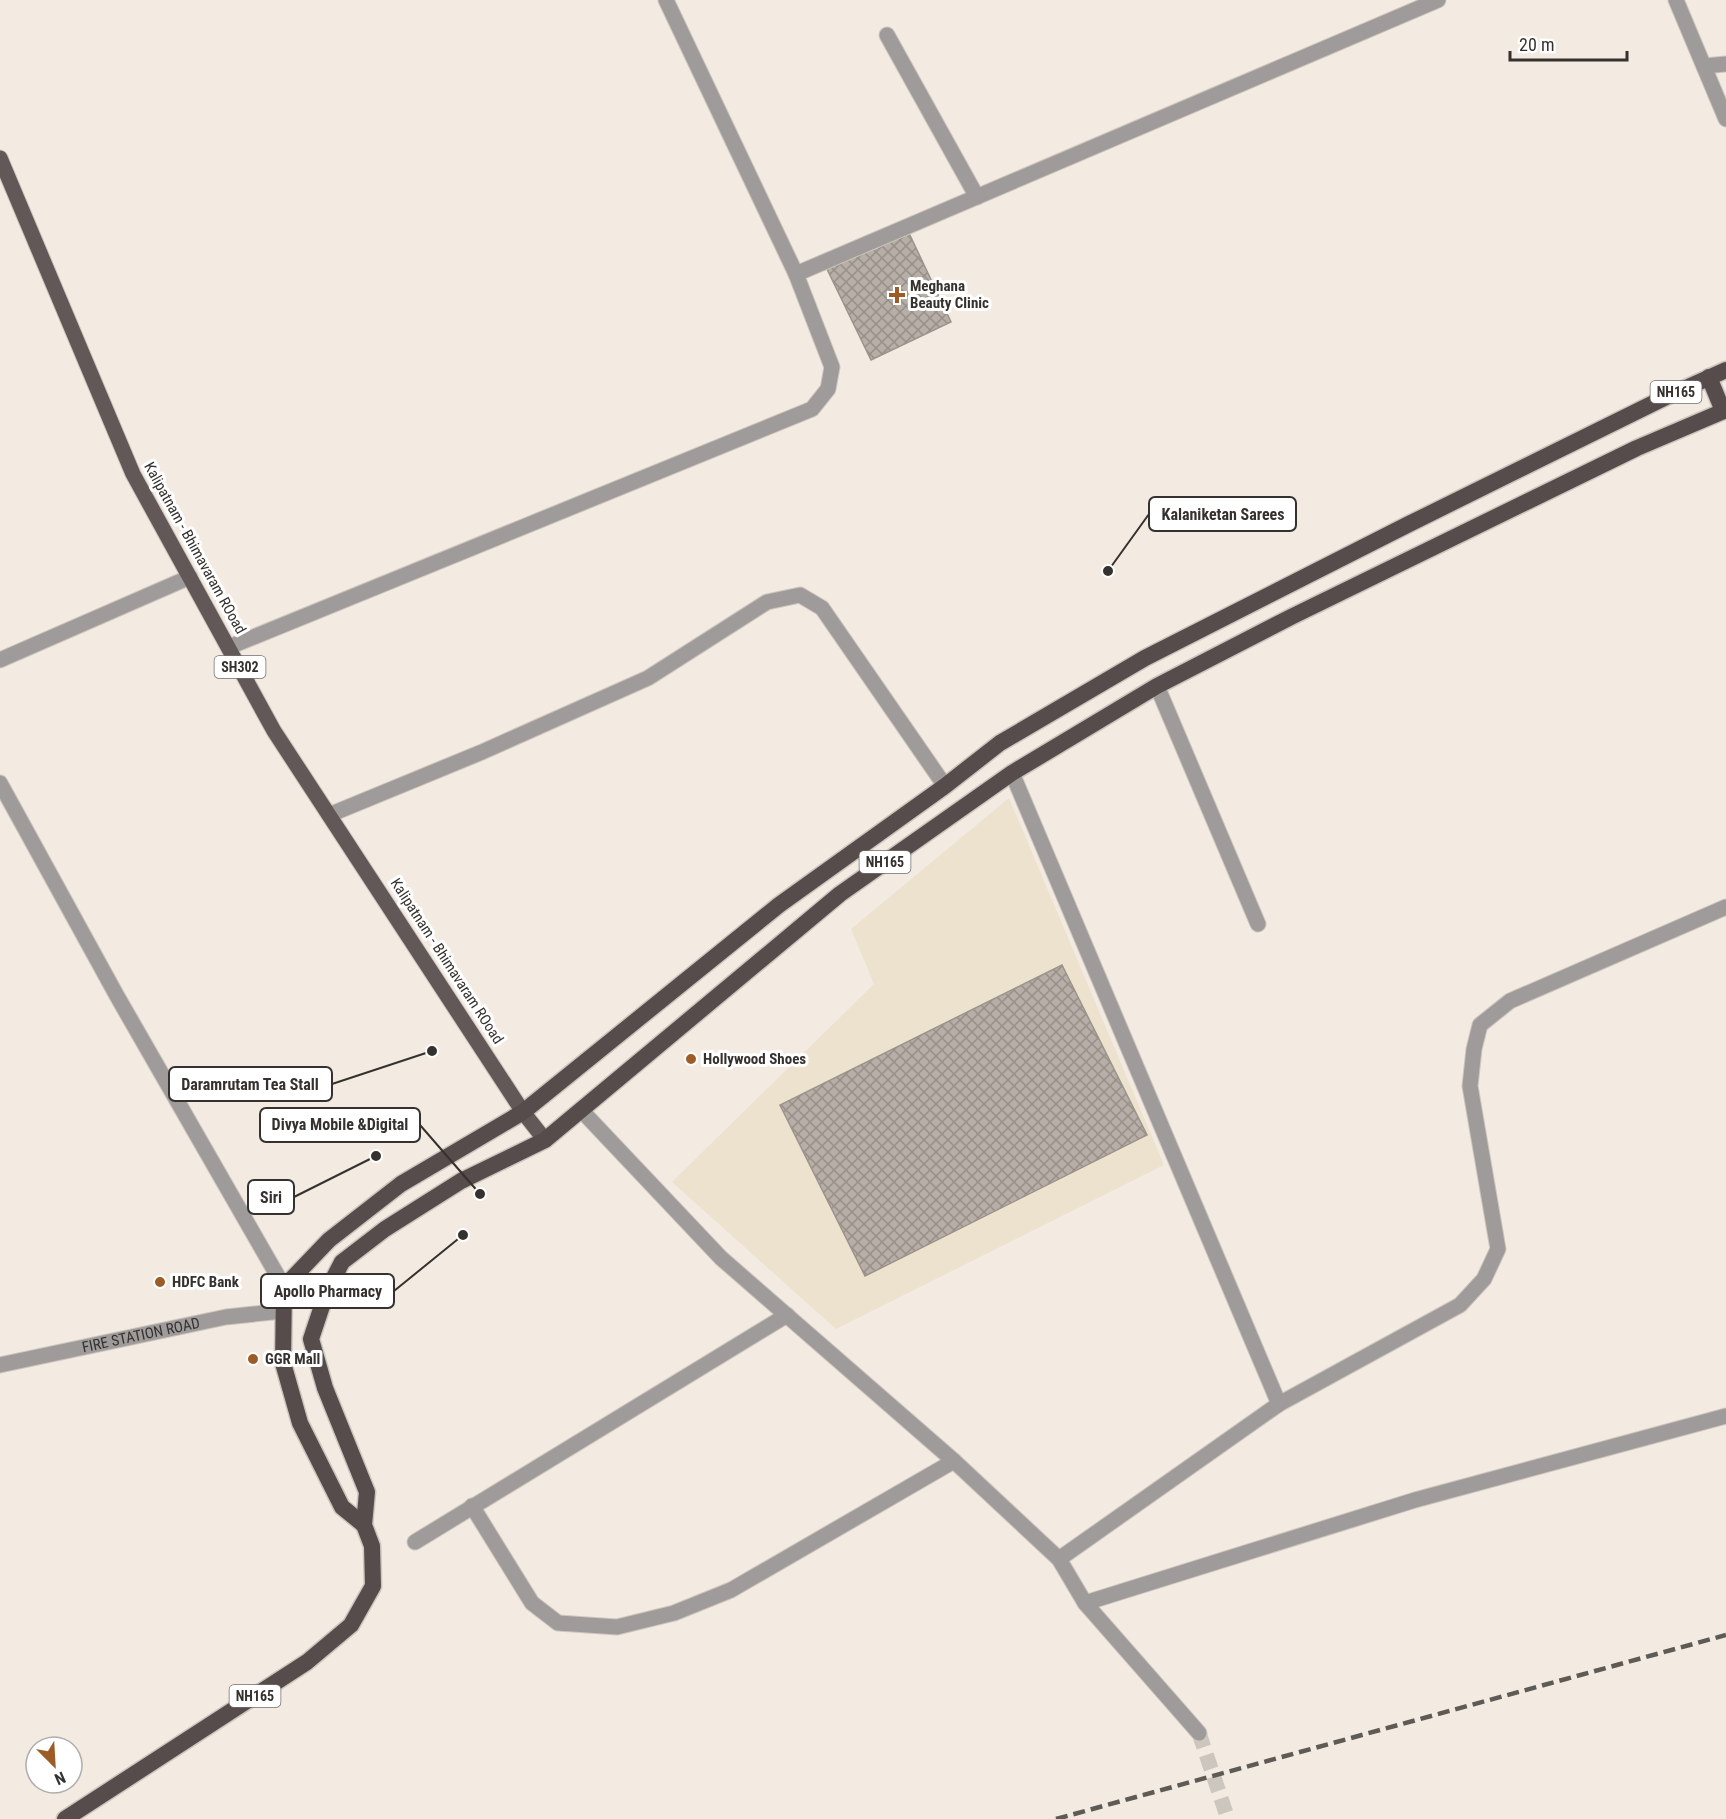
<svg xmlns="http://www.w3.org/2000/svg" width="1726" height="1819" viewBox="0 0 1726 1819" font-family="'Roboto Condensed',sans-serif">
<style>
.commercial{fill:#ece2cd}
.building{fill:url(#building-cross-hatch);stroke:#9b948c;stroke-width:1.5}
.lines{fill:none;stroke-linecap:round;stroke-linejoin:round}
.minor-tunnel{stroke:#cdc6be;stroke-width:15;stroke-dasharray:15 8;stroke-linecap:butt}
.minor-casing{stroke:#cdc6be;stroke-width:17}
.primary-casing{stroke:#cdc6be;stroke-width:17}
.trunk-casing{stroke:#cdc6be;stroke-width:19}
.minor{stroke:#a09b9b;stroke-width:15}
.primary{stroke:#625858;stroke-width:15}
.trunk{stroke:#574c4c;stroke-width:16}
.rail{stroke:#5e5a55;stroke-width:4.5;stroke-dasharray:12 6;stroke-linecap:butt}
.poi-dot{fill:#9d5c26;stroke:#fff;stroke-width:2}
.labels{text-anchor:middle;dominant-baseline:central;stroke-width:6;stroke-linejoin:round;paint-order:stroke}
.shield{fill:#fff;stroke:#726f6d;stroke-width:1.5}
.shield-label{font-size:14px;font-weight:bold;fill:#35312e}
.poi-label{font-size:15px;font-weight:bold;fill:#35312e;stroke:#fff;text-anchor:start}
.street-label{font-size:15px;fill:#35312e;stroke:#fff}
.leader{fill:none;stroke:#35312e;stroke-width:2}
.callout-dot{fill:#35312e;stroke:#fff;stroke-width:2}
.callout{fill:#fff;stroke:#35312e;stroke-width:2}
.callout-label{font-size:16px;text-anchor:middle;font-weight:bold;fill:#35312e}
</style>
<defs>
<pattern id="building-cross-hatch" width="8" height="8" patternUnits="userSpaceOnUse" patternTransform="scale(1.5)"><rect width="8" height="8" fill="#b7afa7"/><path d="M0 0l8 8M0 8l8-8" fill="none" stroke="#968f88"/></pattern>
</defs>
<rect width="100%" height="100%" fill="#f3ebe2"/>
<path class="commercial" d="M1009 798 1164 1165 836 1329 672 1182 874 984 851 929Z"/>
<g class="building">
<path d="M908 231 951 322 871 360 827 269Z"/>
<path d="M1062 965 1147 1135 865 1276 780 1105Z"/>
</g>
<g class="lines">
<path class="minor-tunnel" d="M1199 1733 1228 1819"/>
<g class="minor-casing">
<g id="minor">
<path d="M666 0 796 274"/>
<path d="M1676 0 1726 119"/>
<path d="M887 35 977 197"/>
<path d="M1704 66 1726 64"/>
<path d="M229 647 812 409 828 389 832 367 796 274 1438 0"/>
<path d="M0 660 190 577"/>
<path d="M1157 686 1258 924"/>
<path d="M1012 773 1279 1404"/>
<path d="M0 783 117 996 284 1287"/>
<path d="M329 815 482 752 648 678 767 602 800 595 822 608 945 786"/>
<path d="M582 1111 721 1258 954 1461 1059 1559 1085 1603 1199 1733"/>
<path id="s1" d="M0 1365 226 1317 283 1311"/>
<path d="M472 1506 532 1603 558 1623 617 1627 674 1613 731 1590 954 1461"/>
<path d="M415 1542 787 1315"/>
<path d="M1059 1559 1279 1404 1460 1305 1484 1279 1498 1249 1470 1086 1474 1049 1480 1025 1510 1001 1726 907"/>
<path d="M1085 1603 1415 1500 1726 1416"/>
</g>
</g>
<g class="primary-casing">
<path id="primary" d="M0 158 133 474 274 731 523 1112 545 1140"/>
</g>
<g class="trunk-casing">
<g id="trunk">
<path d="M1709 377 1723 411"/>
<path d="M364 1525 342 1507 300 1423 283 1363 284 1287 329 1240 401 1184 523 1112 779 905 945 786 1000 743 1145 658 1409 524 1666 397 1726 370"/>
<path d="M65 1819 307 1662 351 1625 373 1586 372 1546 364 1525 367 1492 325 1388 311 1339 327 1291 342 1262 385 1229 461 1181 545 1140 840 894 1012 773 1157 686 1293 616 1637 448 1726 410"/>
</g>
</g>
<use href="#minor" class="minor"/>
<use href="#primary" class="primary"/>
<use href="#trunk" class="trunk"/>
<path class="rail" d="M1056 1819 1726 1635"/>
</g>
<g class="poi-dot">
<path d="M894 286h6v6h6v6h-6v6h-6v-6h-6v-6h6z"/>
<circle cx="691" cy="1059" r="6"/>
<circle cx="160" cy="1282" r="6"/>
<circle cx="253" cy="1359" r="6"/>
</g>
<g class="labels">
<g class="shield">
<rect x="1650.5" y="381" width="51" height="22" rx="4.5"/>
<rect x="214.5" y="656" width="51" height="22" rx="4.5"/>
<rect x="859.5" y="851" width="51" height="22" rx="4.5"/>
<rect x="229.5" y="1685" width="51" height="22" rx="4.5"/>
</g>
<g class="shield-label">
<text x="1676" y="392">NH165</text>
<text x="240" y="667">SH302</text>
<text x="885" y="862">NH165</text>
<text x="255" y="1696">NH165</text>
</g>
<g class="poi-label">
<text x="910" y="286">Meghana<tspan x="910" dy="17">Beauty Clinic</tspan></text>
<text x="703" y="1059">Hollywood Shoes</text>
<text x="172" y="1282">HDFC Bank</text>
<text x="265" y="1359">GGR Mall</text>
</g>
<g class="street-label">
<text transform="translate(195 548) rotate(61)">Kalipatnam - Bhimavaram ROoad</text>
<text transform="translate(447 961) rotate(57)">Kalipatnam - Bhimavaram ROoad</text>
<text stroke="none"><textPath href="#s1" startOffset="144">FIRE STATION ROAD</textPath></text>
</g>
</g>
<path class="leader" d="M1108 571L1149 514M432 1051L332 1084M480 1194L420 1125M376 1156L294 1197M463 1235L394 1291"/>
<g class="callout-dot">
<circle cx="1108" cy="571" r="6"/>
<circle cx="432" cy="1051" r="6"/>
<circle cx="480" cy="1194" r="6"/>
<circle cx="376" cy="1156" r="6"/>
<circle cx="463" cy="1235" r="6"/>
</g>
<g class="callout">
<rect x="1149" y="497" width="147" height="34" rx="6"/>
<rect x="169" y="1067" width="163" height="34" rx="6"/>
<rect x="260" y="1108" width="160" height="34" rx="6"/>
<rect x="248" y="1180" width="46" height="34" rx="6"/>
<rect x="261" y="1274" width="133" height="34" rx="6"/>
</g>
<g class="callout-label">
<text x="1223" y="520">Kalaniketan Sarees</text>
<text x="250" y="1090">Daramrutam Tea Stall</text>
<text x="340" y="1130">Divya Mobile &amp;Digital</text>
<text x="271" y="1203">Siri</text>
<text x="328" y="1297">Apollo Pharmacy</text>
</g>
<g transform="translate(54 1765) rotate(156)"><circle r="28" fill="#ffffff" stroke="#aeadab" stroke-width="1.5"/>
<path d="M0-4.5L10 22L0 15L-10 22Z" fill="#9d5c26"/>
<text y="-9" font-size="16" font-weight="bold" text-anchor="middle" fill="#35312e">N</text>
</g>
<path d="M1510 51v9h117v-9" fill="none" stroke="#35312e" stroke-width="3"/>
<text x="1519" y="51" font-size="18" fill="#35312e" stroke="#ffffff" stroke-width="4.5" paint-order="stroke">20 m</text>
</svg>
